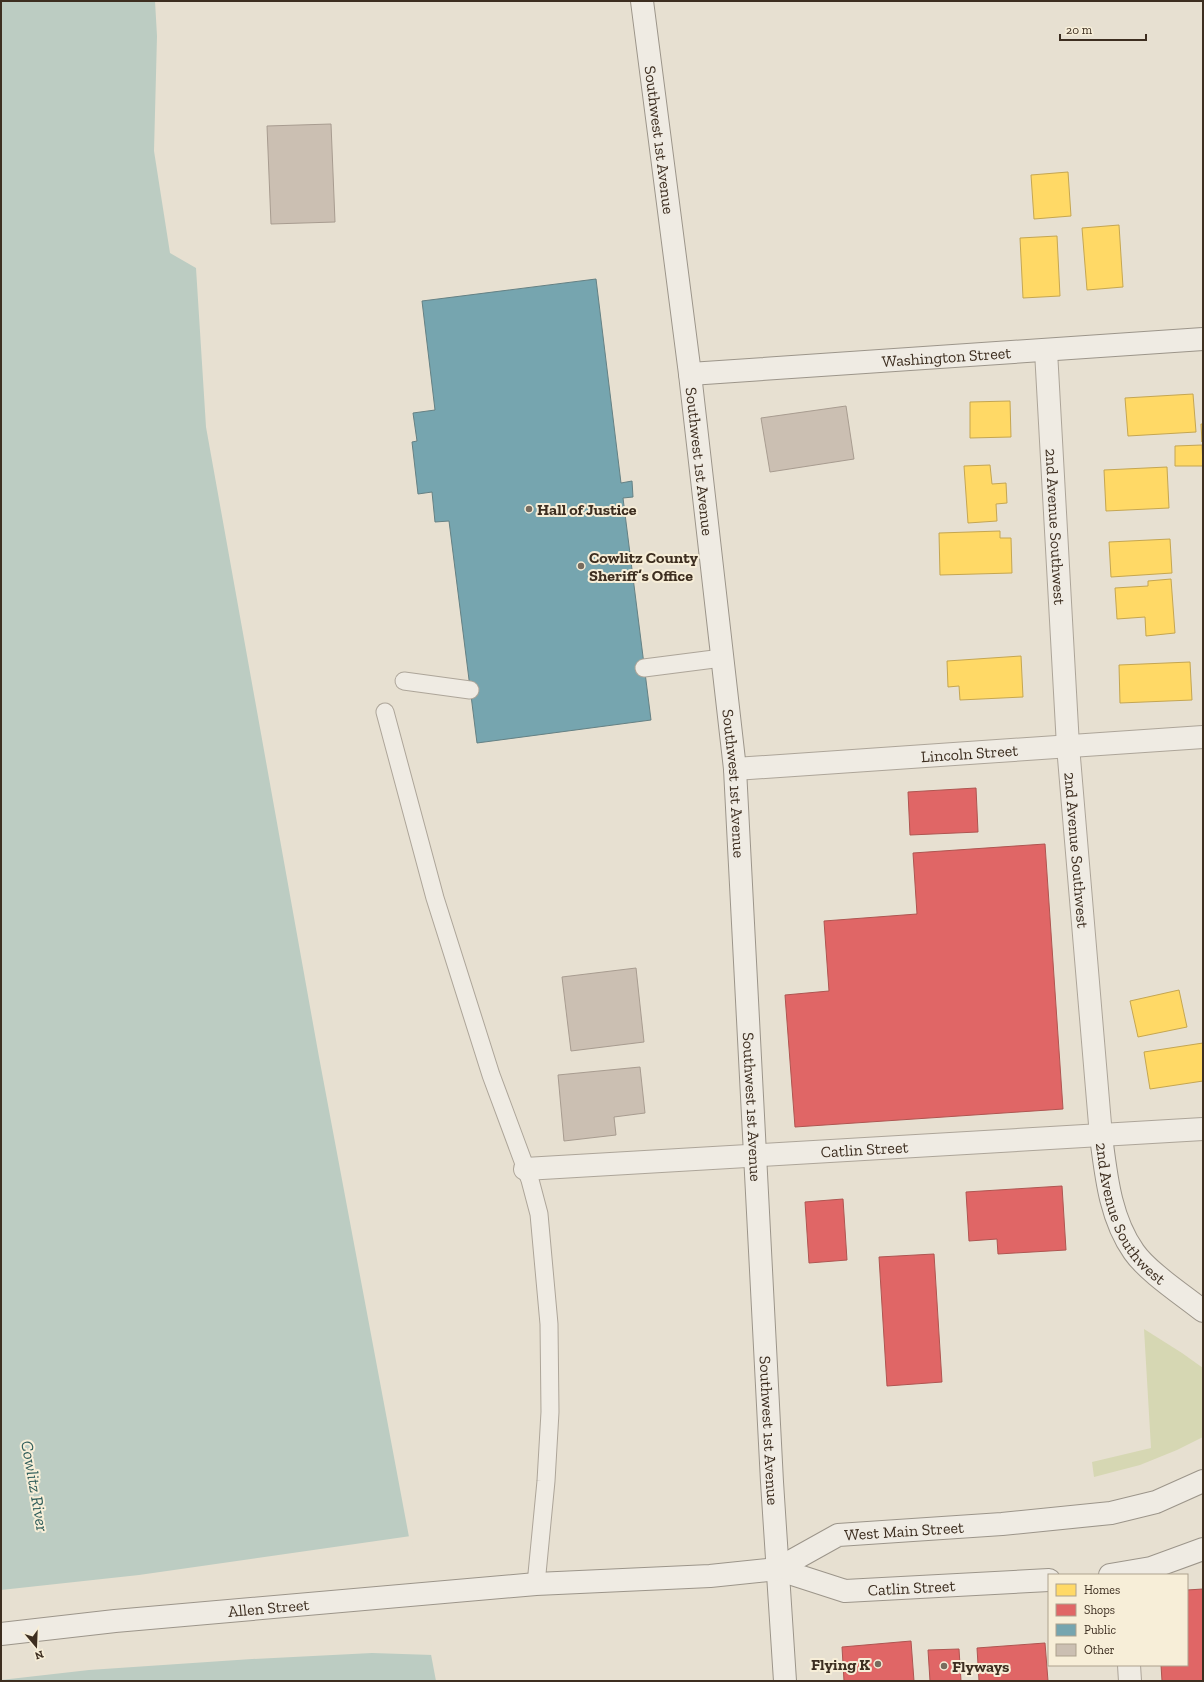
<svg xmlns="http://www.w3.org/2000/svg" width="1204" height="1682" viewBox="0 0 1204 1682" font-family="'Zilla Slab',serif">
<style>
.green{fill:#d6d7b3}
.water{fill:#bcccc2}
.pier{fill:#e7e0d1}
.homes{fill:#ffd966;stroke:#c5a651}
.shops{fill:#e06666;stroke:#af5551}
.public{fill:#76a5af;stroke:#658184}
.building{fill:#cbbfb2;stroke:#a89c90}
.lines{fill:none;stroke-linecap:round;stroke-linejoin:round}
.lane-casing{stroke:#ada599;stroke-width:19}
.street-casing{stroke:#ada599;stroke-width:24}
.secondary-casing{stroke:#9c958a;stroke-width:24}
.lane{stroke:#efebe3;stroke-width:17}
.street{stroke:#efebe3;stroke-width:22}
.secondary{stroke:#efebe3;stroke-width:22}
.poi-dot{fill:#786c5e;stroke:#f7eed8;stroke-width:1.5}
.labels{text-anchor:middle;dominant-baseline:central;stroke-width:4;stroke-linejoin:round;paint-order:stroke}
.street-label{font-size:16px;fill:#3d2e20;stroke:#f7eed8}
.poi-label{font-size:16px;font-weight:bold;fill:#3d2e20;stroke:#f7eed8;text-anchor:start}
.water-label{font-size:17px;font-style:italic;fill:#2f5d5a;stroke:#f7eed8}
</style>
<rect width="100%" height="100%" fill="#e7e0d1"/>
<path class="green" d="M1144 1329 1182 1353 1203 1368V1437L1177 1450 1140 1465 1094 1477 1092 1462 1151 1448Z"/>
<path class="water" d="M1 1H155L157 36 154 151 170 253 196 268 206 427 319 1057 436 1681H1Z"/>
<path class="pier" d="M411 1536 433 1655 372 1653 252 1659 89 1670 1 1680V1590L139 1575Z"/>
<g class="homes">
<path d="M1068 172 1071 216 1034 219 1031 175Z"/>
<path d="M1119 225 1123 287 1087 290 1082 228Z"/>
<path d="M1057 236 1060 296 1023 298 1020 238Z"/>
<path d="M1193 394 1196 432 1128 436 1125 398Z"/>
<path d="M1010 401 1011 437 970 438V402Z"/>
<path d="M1201 424H1203L1202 442Z"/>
<path d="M1202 445 1203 466H1175V446Z"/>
<path d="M990 465 992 484 1006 483 1007 503 996 504 997 521 968 523 964 466Z"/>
<path d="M1167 467 1169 508 1106 511 1104 470Z"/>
<path d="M1000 531V538H1011L1012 573 940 575 939 533Z"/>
<path d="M1170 539 1172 573 1111 577 1109 542Z"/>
<path d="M1171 579 1175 633 1146 636 1145 617 1117 619 1115 588 1148 586V581Z"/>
<path d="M1021 656 1023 697 960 700 959 686 948 687 947 661Z"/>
<path d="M1190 662 1192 700 1120 703 1119 665Z"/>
<path d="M1179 990 1187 1027 1138 1037 1130 1001Z"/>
<path d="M1203 1043V1081L1150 1089 1144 1052Z"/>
</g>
<g class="shops">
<path d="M976 788 978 832 910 835 908 792Z"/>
<path d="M1045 844 1063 1109 795 1127 785 995 829 991 824 921 917 914 913 853Z"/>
<path d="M1062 1186 1066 1250 998 1254 997 1239 969 1241 966 1192Z"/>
<path d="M843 1199 847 1260 809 1263 805 1202Z"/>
<path d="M934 1254 942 1382 887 1386 879 1257Z"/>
<path d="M1203 1589V1681H1162L1161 1665H1187V1590Z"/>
<path d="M911 1641 914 1681H844L842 1647Z"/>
<path d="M1045 1643 1048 1681H979L977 1648Z"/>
<path d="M959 1649 961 1681H930L928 1650Z"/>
</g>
<path class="public" d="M596 279 621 483 632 481 633 497 623 498 651 720 477 743 449 521 435 522 432 492 418 494 412 442 417 441 413 413 435 410 422 301Z"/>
<g class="building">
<path d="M331 124 335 222 271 224 267 126Z"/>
<path d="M846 406 854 459 770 472 761 418Z"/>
<path d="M636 968 644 1042 571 1051 562 977Z"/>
<path d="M640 1067 645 1113 614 1117 616 1135 564 1141 558 1075Z"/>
</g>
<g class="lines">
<g class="lane-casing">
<g id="lane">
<path d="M644 668 722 658"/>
<path d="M404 681 470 690"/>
<path d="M385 712 435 898 491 1075 530 1180 539 1214 549 1324 550 1412 546 1481 536 1584"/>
</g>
</g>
<g class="street-casing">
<g id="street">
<path id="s1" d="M1046 351 1068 746 1101 1136"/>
<path id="s2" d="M735 769 1203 737"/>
<path id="s3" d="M525 1169 1203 1129"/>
<path d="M1129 1665 1130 1681"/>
</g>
</g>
<g class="secondary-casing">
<g id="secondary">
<path id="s4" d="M642 1 690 374 735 769 772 1482 785 1681"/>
<path id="s5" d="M690 374 1203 339"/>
<path id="s6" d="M1101 1136C1106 1175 1110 1218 1134 1252 1148 1272 1183 1295 1203 1311"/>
<path id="s7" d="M777 1569 845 1591 1049 1580"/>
<path d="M1110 1575 1151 1568 1203 1549"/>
<path id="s8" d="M1 1634 115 1621 536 1584 710 1576 777 1569 838 1535 1002 1524 1111 1513 1156 1502 1203 1481"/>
</g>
</g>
<use href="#lane" class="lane"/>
<use href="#street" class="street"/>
<use href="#secondary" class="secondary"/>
</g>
<g class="poi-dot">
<circle cx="529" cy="509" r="4"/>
<circle cx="581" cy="566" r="4"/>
<circle cx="878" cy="1664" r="4"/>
<circle cx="944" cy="1666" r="4"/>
</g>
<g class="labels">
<g class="street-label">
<text stroke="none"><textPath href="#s4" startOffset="140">Southwest 1st Avenue</textPath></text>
<text stroke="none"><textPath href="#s5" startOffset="257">Washington Street</textPath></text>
<text stroke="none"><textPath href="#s4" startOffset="464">Southwest 1st Avenue</textPath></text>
<text stroke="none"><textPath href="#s1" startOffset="176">2nd Avenue Southwest</textPath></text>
<text stroke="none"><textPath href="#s2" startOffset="235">Lincoln Street</textPath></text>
<text stroke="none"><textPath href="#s4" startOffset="788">Southwest 1st Avenue</textPath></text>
<text stroke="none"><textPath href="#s1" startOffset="500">2nd Avenue Southwest</textPath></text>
<text stroke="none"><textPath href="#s4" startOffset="1112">Southwest 1st Avenue</textPath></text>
<text stroke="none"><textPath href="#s3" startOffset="340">Catlin Street</textPath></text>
<text stroke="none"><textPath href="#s6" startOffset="85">2nd Avenue Southwest</textPath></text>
<text stroke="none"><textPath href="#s4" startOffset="1436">Southwest 1st Avenue</textPath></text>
<text stroke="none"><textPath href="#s8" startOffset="915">West Main Street</textPath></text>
<text stroke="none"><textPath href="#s7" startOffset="138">Catlin Street</textPath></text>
<text stroke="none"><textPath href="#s8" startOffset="269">Allen Street</textPath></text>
</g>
<g class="poi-label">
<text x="537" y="509">Hall of Justice</text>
<text x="589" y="557">Cowlitz County<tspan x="589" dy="18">Sheriff’s Office</tspan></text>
<text x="870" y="1664" text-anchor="end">Flying K</text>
<text x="952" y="1666">Flyways</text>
</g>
<g class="water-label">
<text transform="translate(35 1486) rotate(80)">Cowlitz River</text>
</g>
</g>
<rect width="1204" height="1682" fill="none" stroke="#3d2e20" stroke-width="4"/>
<rect x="1048" y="1574" width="140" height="92" fill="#f7eed8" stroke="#ada18e"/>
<rect x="1056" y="1584" width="20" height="12" fill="#ffd966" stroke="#ada18e"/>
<text x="1084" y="1594" font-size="12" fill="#3d2e20">Homes</text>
<rect x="1056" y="1604" width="20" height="12" fill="#e06666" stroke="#ada18e"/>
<text x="1084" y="1614" font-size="12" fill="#3d2e20">Shops</text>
<rect x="1056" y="1624" width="20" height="12" fill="#76a5af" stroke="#ada18e"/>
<text x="1084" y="1634" font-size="12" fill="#3d2e20">Public</text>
<rect x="1056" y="1644" width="20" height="12" fill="#cbbfb2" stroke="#ada18e"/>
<text x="1084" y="1654" font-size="12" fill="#3d2e20">Other</text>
<g transform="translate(36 1646) rotate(161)" stroke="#f7eed8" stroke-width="3" paint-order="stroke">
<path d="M0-3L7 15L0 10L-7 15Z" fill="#3d2e20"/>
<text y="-6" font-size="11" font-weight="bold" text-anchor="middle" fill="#3d2e20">N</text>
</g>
<path d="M1060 34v6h86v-6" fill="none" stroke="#3d2e20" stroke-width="2"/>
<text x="1066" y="34" font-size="12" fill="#3d2e20" stroke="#f7eed8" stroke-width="3" paint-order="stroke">20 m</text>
</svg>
